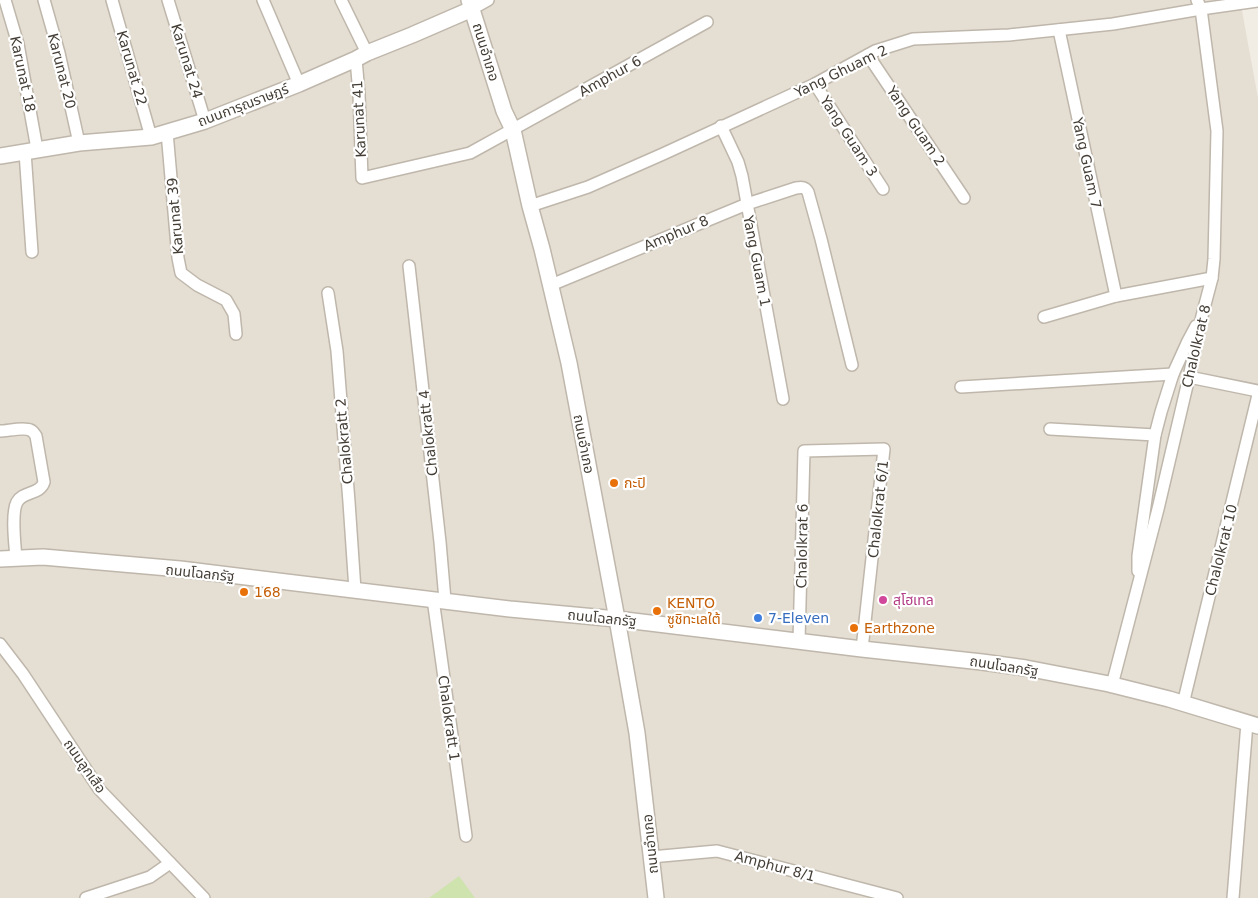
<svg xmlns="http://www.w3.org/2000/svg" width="1258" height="898" viewBox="0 0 1258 898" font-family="'DejaVu Sans','Noto Sans Thai',sans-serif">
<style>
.residential{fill:#e5ded3}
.green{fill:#cfe3af}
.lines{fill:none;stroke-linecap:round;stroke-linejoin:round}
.minor-casing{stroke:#bfb7ab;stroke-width:14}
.tertiary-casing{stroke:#bfb7ab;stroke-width:18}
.minor{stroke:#fff;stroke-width:11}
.tertiary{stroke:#fff;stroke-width:15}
.food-dot{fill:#e8710a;stroke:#fff;stroke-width:2}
.hotel-dot{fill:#d1479c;stroke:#fff;stroke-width:2}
.shop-dot{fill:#3f7fe0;stroke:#fff;stroke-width:2}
.labels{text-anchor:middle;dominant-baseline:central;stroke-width:4.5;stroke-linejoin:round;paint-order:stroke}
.street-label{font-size:14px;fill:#433d35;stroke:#fff}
.food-label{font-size:14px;fill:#c56008;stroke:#fff;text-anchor:start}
.hotel-label{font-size:14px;fill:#b23c85;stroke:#fff;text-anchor:start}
.shop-label{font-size:14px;fill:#366cbe;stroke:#fff;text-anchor:start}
</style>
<rect width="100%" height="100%" fill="#f1ede5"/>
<path class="residential" d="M0 0H1240L1258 98V898H0Z"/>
<path class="green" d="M459 876 475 898H429Z"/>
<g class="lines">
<g class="minor-casing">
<g id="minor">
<path d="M5 0 18 44 37 149"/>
<path d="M44 0 59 53 79 143"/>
<path d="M112 0 151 137"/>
<path d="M168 0 205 121"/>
<path d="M263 0 299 84"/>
<path d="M341 0 367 53"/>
<path d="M472 9 488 0"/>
<path d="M1059 30 1116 296"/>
<path d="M868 55 964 198"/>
<path d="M356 59 359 94 362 178 470 153 707 22"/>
<path d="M815 84 883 189"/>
<path d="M721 126 738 162 742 176 783 399"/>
<path d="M167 132 178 258 181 273 197 285 226 300 234 314 236 334"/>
<path d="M25 152 32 252"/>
<path d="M530 206 588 187 663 154 815 84 875 51 913 39 1009 35 1113 24 1201 9 1258 1"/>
<path d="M409 266 440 542 445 600"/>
<path d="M551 285 747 204 796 188C802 187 805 187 808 192L821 239 852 365"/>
<path d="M328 293 337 351 349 502 355 590"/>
<path d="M1044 317 1116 296 1212 278"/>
<path d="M1189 377 1258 391"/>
<path d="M961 387 1173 374"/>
<path d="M1050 429 1155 435"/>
<path d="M0 431C7 431 24 427 30 430 33 431 34 433 36 436L44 482C40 495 23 491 17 502 11 513 15 545 16 558"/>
<path d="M1138 571V556L1155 435 1161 412 1173 374 1188 341 1196 326"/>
<path d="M433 599 466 836"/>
<path d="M799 641 804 451 884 449 862 649"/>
<path d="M0 644 23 674 99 789 204 898"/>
<path d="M1112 685 1158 509 1189 377 1202 316 1212 278 1214 259 1217 131 1201 9 1197 0"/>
<path d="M1183 704 1258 395"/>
<path d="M651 857 717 851 897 898"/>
<path d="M86 898 150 877 170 863"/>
<path d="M1233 898 1247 723"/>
</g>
</g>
<g class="tertiary-casing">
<g id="tertiary">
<path d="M469 0 504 111 513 130 530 206 542 249 569 363 617 619 637 733 656 898"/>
<path d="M0 156 79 143 151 137 205 121 299 84 356 59 367 53 412 35 472 9"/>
<path d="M0 559 43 557 180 569 510 609 617 619 862 649 982 662 1026 668 1109 684 1169 699 1258 726"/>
</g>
</g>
<use href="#minor" class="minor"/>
<use href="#tertiary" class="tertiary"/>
</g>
<g class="food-dot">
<circle cx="614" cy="483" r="5"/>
<circle cx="244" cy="592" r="5"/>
<circle cx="657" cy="611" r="5"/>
<circle cx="854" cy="628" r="5"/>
</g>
<circle class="hotel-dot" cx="883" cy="600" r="5"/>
<circle class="shop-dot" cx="758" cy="618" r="5"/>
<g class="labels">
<g class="street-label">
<text transform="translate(486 52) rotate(73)">ถนนอำเภอ</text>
<text transform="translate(187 61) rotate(73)">Karunat 24</text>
<text transform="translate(132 68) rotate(74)">Karunat 22</text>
<text transform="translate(62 71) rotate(76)">Karunat 20</text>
<text transform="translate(841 71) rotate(-26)">Yang Ghuam 2</text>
<text transform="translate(23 74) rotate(78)">Karunat 18</text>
<text transform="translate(610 76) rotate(-29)">Amphur 6</text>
<text transform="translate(243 105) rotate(-21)">ถนนการุณราษฏร์</text>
<text transform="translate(359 119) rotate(-93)">Karunat 41</text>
<text transform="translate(916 126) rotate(56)">Yang Guam 2</text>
<text transform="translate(849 136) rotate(57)">Yang Guam 3</text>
<text transform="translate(1087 163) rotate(78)">Yang Guam 7</text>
<text transform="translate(175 216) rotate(-95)">Karunat 39</text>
<text transform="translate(676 233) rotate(-23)">Amphur 8</text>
<text transform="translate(757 261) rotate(79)">Yang Guam 1</text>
<text transform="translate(1196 346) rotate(-77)">Chalolkrat 8</text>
<text transform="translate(428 433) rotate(-96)">Chalokratt 4</text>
<text transform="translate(344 441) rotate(-95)">Chalokratt 2</text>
<text transform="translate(584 444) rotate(79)">ถนนอำเภอ</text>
<text transform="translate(878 509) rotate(-84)">Chalolkrat 6/1</text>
<text transform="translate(802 546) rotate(-89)">Chalolkrat 6</text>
<text transform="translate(1221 550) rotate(-76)">Chalolkrat 10</text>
<text transform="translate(200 573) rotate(6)">ถนนโฉลกรัฐ</text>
<text transform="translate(602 618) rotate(6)">ถนนโฉลกรัฐ</text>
<text transform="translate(1004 666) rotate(9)">ถนนโฉลกรัฐ</text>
<text transform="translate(449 718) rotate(82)">Chalokratt 1</text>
<text transform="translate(85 766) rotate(55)">ถนนลูกเสือ</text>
<text transform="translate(650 844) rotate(-96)">ถนนอำเภอ</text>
<text transform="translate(775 866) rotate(15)">Amphur 8/1</text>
</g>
<g class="food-label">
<text x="624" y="483">กะปิ</text>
<text x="254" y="592">168</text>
<text x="667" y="603">KENTO<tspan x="667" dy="16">ซูชิทะเลใต้</tspan></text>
<text x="864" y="628">Earthzone</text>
</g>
<g class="hotel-label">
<text x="893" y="600">สุโฮเทล</text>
</g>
<g class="shop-label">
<text x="768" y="618">7-Eleven</text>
</g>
</g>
</svg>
